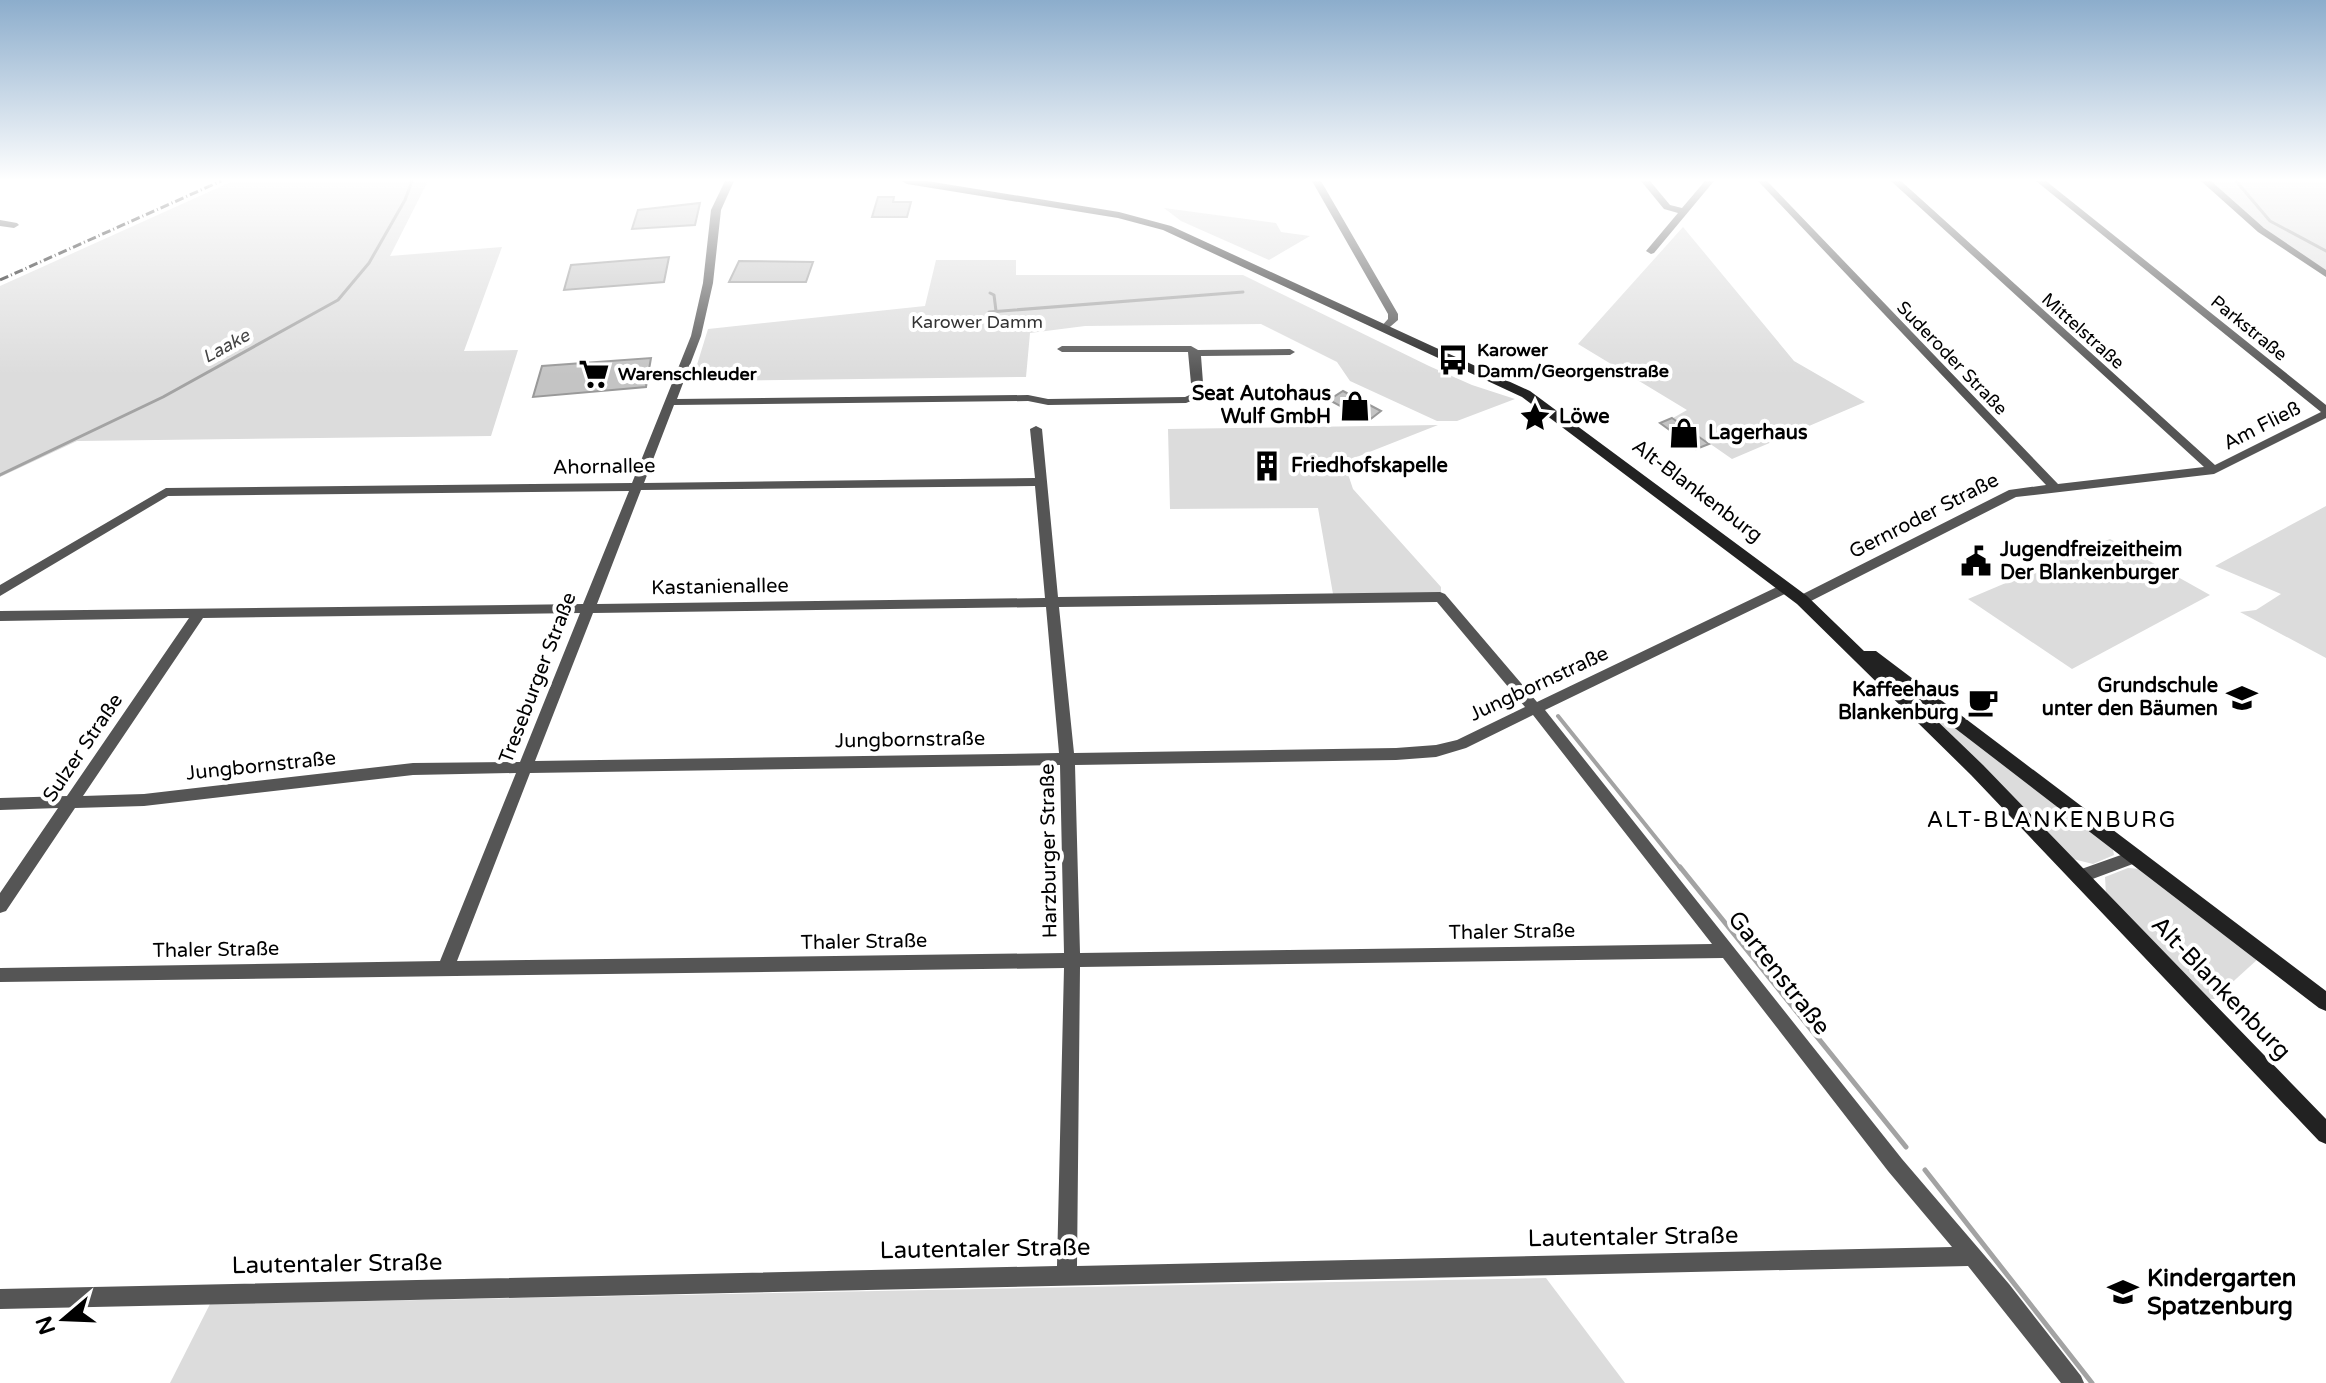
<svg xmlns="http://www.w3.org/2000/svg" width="2326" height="1383" viewBox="0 0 2326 1383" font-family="'Varela Round',sans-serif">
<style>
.green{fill:#dcdcdc}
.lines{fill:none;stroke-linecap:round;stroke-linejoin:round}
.stream-far2{stroke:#a3a3a3;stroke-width:3}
.stream-far1{stroke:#a3a3a3;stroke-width:4}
.stream{stroke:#a3a3a3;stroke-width:5}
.building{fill:#c4c4c4;stroke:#999;stroke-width:2}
.minor{fill:#555;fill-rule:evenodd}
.secondary{fill:#222;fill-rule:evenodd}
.rail{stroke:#000;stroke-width:3;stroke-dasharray:9 3 1 3;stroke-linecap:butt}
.labels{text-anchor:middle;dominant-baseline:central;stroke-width:8;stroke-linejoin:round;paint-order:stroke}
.far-park-label{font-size:18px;fill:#333;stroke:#fff}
.far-street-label{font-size:18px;fill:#000;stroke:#fff}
.far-water-label{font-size:18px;font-style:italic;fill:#444;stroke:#fff}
.far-poi-label{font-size:18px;font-weight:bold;fill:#000;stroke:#fff;text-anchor:start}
.poi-label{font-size:20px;font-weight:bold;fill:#000;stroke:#fff;text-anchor:start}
.street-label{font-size:20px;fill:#000;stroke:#fff}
.neighbourhood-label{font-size:22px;letter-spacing:2px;fill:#000;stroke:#fff}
.near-street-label{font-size:24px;fill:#000;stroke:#fff}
.near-poi-label{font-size:24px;font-weight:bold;fill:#000;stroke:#fff;text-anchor:start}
</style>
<rect width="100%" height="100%" fill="#fff"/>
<g class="green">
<path d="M233 181H428L390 256 502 247 464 351 518 350 491 436 77 441 0 477V286Z"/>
<path d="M2210 181H2326V270C2284 244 2245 216 2210 181Z"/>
<path d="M1164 208 1276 223 1281 232 1310 236 1269 260 1181 221Z"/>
<path d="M1683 227 1794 361 1865 402 1732 459 1673 418 1687 410 1578 344Z"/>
<path d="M936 260H1016V275H1243L1429 366 1472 385 1515 399 1457 421H1437L1350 381 1337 362 1261 324 1085 326 1030 333 1026 377 692 381 708 329 925 306Z"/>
<path d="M1438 425 1344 462 1353 489 1441 587V593L1333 594 1318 508 1170 509 1168 429Z"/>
<path d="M2326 506V658L2240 612 2256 610 2281 594 2215 566Z"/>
<path d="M2110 539 2210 595 2072 669 1968 599Z"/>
<path d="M1887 672 2112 845 2114 855 2093 864 2073 859Z"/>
<path d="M2128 868 2141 869 2259 958 2214 999H2207L2106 894 2105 877Z"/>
<path d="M1546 1278 1625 1383H170L210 1304Z"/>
</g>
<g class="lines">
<g class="stream-far2">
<path d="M2236 181 2270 221 2326 251"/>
<path d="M990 293 994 295 996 311"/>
<path d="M989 312 1243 292"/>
<path d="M0 475 163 397 338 300 369 263 405 200 412 181"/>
</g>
<path class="stream-far1" d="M1558 716 1681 869"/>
<g class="stream">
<path d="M1680 867 1906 1147"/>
<path d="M1925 1170 2092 1383"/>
</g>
</g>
<g class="building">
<path d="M878 197H894L893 202H911L907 217H872Z"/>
<path d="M700 203 695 225 632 229 638 210Z"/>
<path d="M669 257 664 282 564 290 571 265Z"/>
<path d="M739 261 813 262 806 282H729Z"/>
<path d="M651 358 646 387 533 397 542 366Z"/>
<path d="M1343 391 1381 411 1368 421 1329 400Z"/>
<path d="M1672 418 1709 444 1696 449 1660 423Z"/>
</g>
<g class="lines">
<g class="minor">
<path d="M725 181H734L721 210 713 283 701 336 677 399 1028 395 1048 399 1185 397 1192 394 1188 352H1062L1057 349 1062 346H1191L1198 350 1290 349 1295 352 1290 355 1201 356 1204 396 1186 403 1048 405 1028 401 674 405 644 483 1035 478 1030 429 1036 426 1042 429 1058 597 1440 592 1445 594 1537 702 1781 585H1791L1792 588 1791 591 1545 710 1902 1159 2009 1284 2081 1376 2084 1383H2061L1968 1266 0 1309V1289L1057 1266 1064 968 0 982V968L440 961 516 773 413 775 144 806 75 808 6 911 0 913V893L58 808 0 810V798L67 796 189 618 0 621V611L583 604 629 491 168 496 0 596V585L166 488 632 483 691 336 703 283 711 210ZM1035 486 1045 598 597 604 641 490ZM1437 602 1525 707 1457 740 1436 745 1396 748 1074 753 1059 607ZM1046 607 1059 753 535 761 593 613ZM580 613 520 762 413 763 144 794 83 796 203 618ZM1533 715 1712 944 1080 953 1075 765 1396 760 1436 757 1466 748ZM1060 765 1064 953 457 961 530 773ZM1723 958 1888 1171 1952 1247 1077 1266 1080 967Z"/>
<path d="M1312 181H1321L1398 314V320L1384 332 1379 329 1388 319V314Z"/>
<path d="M1641 181H1650L1670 205 1682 208 1705 181H1714L1654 253 1651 254 1646 251 1678 213 1664 209Z"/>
<path d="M1758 181H1767L2058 484 2204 467 1891 181H1901L2215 465 2321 412 2036 181H2046L2326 405V418L2214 474 2016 497 1807 603H1797L1795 600 1797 597 2009 490 2046 485Z"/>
<path d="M2201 181H2211L2264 228 2326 270V277L2258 232Z"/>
<path d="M0 220 17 223 19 225 14 228 0 226Z"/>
<path d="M2135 850 2141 851 2143 856 2141 861 2079 884 2073 882 2071 877 2073 872Z"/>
</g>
<path class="secondary" d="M902 181H927L1119 212 1171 226 1530 391 1807 596 1864 651H1876L2326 991V1011L2319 1008 1904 689 1983 765 2326 1119V1144L2319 1141 1971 775 1797 604 1522 397 1163 230 1118 218 907 184Z"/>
<path class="rail" d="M0 280 221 181"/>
</g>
<linearGradient id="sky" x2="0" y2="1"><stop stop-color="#8cadcc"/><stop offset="0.48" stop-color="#fff"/><stop offset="1" stop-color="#fff" stop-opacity="0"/></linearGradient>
<rect width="2326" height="375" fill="url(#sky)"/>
<defs>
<g id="bus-bare" transform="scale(2.4)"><path d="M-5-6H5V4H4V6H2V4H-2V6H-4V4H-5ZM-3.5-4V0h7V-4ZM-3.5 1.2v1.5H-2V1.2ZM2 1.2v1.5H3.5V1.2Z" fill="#000" stroke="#fff" stroke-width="2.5" paint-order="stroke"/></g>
<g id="supermarket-bare" transform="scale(2.4)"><path d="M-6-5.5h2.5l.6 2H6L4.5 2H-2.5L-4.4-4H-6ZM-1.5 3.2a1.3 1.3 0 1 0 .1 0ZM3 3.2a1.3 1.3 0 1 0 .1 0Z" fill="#000" stroke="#fff" stroke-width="2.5" paint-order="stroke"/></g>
<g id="shop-bare" transform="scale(2.4)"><path d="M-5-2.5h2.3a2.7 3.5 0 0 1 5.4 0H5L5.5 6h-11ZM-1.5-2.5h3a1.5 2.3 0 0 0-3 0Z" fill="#000" stroke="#fff" stroke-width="2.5" paint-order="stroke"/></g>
<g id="sight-bare" transform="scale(2.4)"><path d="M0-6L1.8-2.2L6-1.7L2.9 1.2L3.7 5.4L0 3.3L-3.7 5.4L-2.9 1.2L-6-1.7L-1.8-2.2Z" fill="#000" stroke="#fff" stroke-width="2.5" paint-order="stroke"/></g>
<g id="building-bare" transform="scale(2.4)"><path d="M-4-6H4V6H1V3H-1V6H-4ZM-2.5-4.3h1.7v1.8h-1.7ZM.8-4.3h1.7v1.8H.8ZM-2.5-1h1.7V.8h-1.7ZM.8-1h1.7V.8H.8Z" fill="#000" stroke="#fff" stroke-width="2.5" paint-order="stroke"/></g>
<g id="civic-bare" transform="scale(2.4)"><path d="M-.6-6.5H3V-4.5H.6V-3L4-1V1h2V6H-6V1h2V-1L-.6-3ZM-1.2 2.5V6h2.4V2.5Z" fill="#000" stroke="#fff" stroke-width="2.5" paint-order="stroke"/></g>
<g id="school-bare" transform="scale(2.4)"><path d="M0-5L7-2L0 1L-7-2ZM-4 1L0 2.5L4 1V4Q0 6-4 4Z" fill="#000" stroke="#fff" stroke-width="2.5" paint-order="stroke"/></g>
<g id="cafe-bare" transform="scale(2.4)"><path d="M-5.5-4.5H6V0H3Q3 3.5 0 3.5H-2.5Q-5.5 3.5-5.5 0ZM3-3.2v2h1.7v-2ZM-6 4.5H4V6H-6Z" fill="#000" stroke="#fff" stroke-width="2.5" paint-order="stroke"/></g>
</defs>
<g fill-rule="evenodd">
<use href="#bus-bare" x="1453" y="360"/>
<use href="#supermarket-bare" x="594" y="374"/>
<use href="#shop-bare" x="1355" y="406"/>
<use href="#sight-bare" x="1535" y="417"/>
<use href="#shop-bare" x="1684" y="433"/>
<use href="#building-bare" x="1267" y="466"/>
<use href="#civic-bare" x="1976" y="561"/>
<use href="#school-bare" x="2242" y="698"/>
<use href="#cafe-bare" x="1983" y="702"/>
<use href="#school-bare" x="2123" y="1292"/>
</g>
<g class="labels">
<g class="far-park-label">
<text x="977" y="322">Karower Damm</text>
</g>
<g class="far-street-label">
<text transform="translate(2249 328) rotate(39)">Parkstraße</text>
<text transform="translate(2083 331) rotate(42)">Mittelstraße</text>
<text transform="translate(1952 358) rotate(46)">Suderoder Straße</text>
</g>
<g class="far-water-label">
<text transform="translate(226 346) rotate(-29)">Laake</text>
</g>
<g class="far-poi-label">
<text x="1477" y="350">Karower<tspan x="1477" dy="21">Damm/Georgenstraße</tspan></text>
<text x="618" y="374">Warenschleuder</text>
</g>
<g class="poi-label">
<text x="1331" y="394" text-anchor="end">Seat Autohaus<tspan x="1331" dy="23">Wulf GmbH</tspan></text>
<text x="1559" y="417">Löwe</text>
<text x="1708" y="433">Lagerhaus</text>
<text x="1291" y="466">Friedhofskapelle</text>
<text x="2000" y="550">Jugendfreizeitheim<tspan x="2000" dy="23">Der Blankenburger</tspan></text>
<text x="2218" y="686" text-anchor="end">Grundschule<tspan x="2218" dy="23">unter den Bäumen</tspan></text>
<text x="1959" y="690" text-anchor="end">Kaffeehaus<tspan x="1959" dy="23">Blankenburg</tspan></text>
</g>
<g class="street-label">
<text transform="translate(2262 426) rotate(-27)">Am Fließ</text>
<text transform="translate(604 467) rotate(-1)">Ahornallee</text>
<text transform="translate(1697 491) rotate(37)">Alt-Blankenburg</text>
<text transform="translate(1924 516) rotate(-27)">Gernroder Straße</text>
<text transform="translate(720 587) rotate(-1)">Kastanienallee</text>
<text transform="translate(538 678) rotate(-69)">Treseburger Straße</text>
<text transform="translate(1539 684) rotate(-25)">Jungbornstraße</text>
<text transform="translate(910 740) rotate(-1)">Jungbornstraße</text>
<text transform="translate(83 748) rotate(-56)">Sulzer Straße</text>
<text transform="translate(261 766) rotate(-6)">Jungbornstraße</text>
<text transform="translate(1049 851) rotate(-91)">Harzburger Straße</text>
<text transform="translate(1512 932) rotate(-1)">Thaler Straße</text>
<text transform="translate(864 942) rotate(-1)">Thaler Straße</text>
<text transform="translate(216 950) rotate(-1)">Thaler Straße</text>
</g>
<g class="neighbourhood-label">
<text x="2052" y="820">ALT-BLANKENBURG</text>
</g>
<g class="near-street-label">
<text transform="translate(1779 973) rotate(52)">Gartenstraße</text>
<text transform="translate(2221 988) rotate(46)">Alt-Blankenburg</text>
<text transform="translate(1633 1237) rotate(-1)">Lautentaler Straße</text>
<text transform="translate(985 1249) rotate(-1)">Lautentaler Straße</text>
<text transform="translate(337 1264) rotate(-1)">Lautentaler Straße</text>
</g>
<g class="near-poi-label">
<text x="2147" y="1278">Kindergarten<tspan x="2147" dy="28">Spatzenburg</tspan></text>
</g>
</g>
<g transform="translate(64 1319) rotate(251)" stroke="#ffffff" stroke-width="6" paint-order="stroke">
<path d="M0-6L14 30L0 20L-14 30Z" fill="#000000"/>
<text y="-12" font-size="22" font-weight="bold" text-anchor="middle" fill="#000000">N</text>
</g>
</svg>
